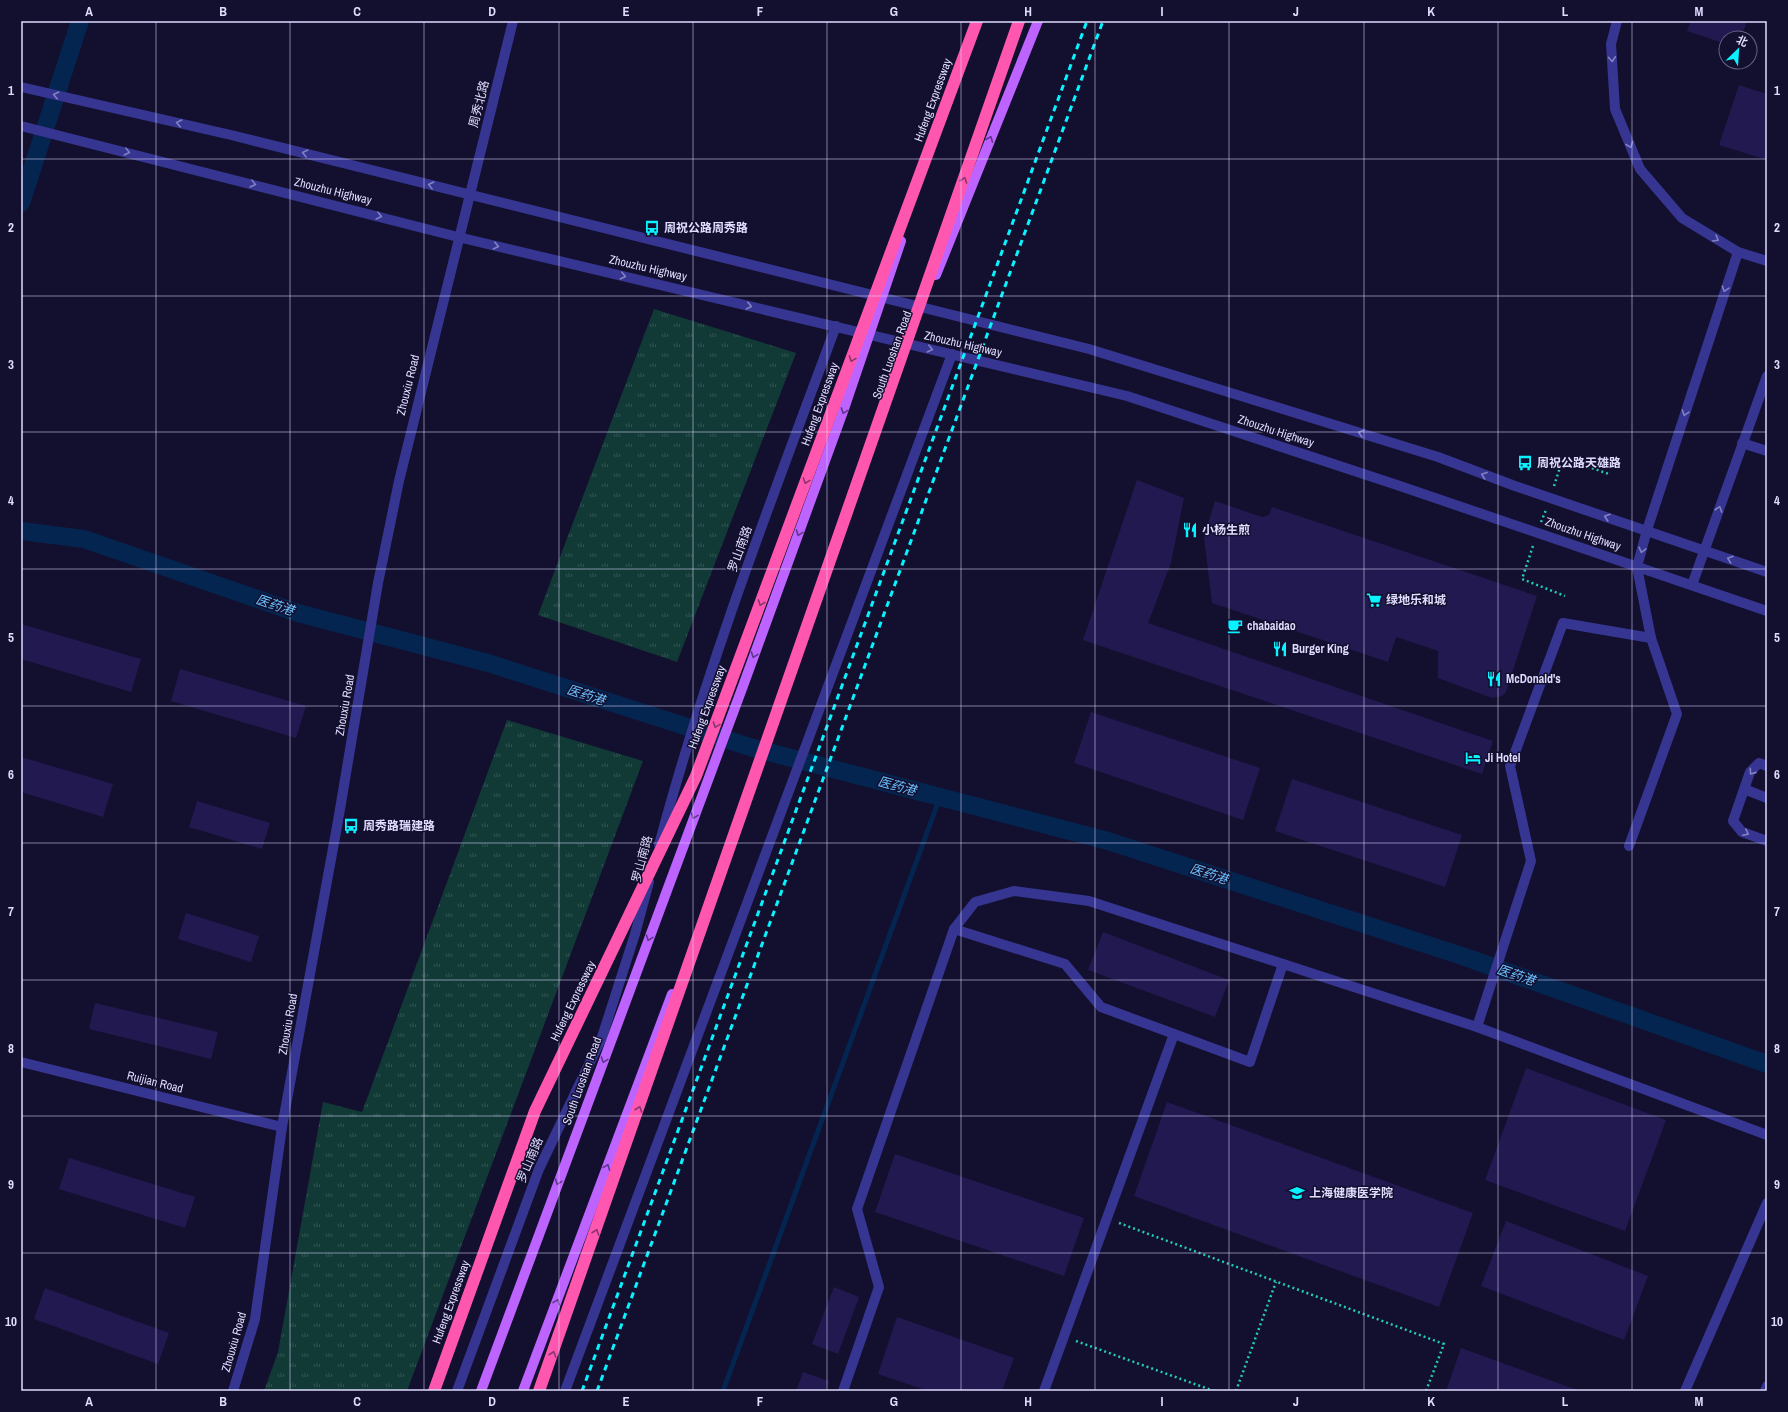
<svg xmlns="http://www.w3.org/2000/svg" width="1788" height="1412" viewBox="0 0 1788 1412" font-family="'Archivo Narrow','Noto Sans SC',sans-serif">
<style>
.park{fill:url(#park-tufts)}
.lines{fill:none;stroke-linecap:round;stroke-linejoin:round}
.stream{stroke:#052551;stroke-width:5}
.canal{stroke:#052551;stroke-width:18}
.building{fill:#221951}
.path{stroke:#24cbb9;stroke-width:2.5;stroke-dasharray:2 3;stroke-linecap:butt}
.minor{stroke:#363692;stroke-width:10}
.major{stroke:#bd63ff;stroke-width:10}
.highway{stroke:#ff57b0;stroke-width:12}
.rail{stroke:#08f2ff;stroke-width:3;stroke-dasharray:6 5;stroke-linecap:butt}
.oneway{stroke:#8281c3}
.oneway2{stroke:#5f358c}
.oneway3{stroke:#89336f}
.grid{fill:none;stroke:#dfdcff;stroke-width:1;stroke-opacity:0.55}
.labels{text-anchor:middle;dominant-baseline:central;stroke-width:3;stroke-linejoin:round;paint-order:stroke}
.street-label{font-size:12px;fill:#dfdcff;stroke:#130f2e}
.poi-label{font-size:12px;font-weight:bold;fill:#dfdcff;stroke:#130f2e;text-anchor:start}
.water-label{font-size:13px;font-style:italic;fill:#6ac1ff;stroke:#130f2e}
.neatline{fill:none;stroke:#dfdcff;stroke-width:1.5}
.grid-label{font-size:13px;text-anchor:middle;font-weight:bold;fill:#dfdcff}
</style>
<defs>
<pattern id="park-tufts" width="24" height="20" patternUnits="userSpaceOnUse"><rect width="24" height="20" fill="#113936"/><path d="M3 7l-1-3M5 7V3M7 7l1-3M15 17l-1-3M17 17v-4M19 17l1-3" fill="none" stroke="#335554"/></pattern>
</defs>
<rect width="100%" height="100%" fill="#130f2e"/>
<g class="park">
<path d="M654 309 796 353 677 662 538 615Z"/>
<path d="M507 720 643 761 407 1391H264L278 1352 323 1102 362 1112Z"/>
</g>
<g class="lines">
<path class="stream" d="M723 1391 940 797"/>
<g class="canal">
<path d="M21 203 80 21"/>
<path d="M21 531 84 539 298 613 488 663 753 748 1108 841 1465 957 1767 1064"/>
</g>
</g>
<g class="building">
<path d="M1691 21H1747L1741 38H1726V44L1687 31Z"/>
<path d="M1739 85 1767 94V160L1719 145Z"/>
<path d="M1137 480 1184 498 1171 563 1148 623 1493 741 1482 774 1083 640Z"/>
<path d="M1215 501 1262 517 1269 515 1272 507 1537 596 1506 692 1502 696 1492 698 1438 678V651L1396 637 1388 662 1212 603 1204 537Z"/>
<path d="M21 624 141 659 131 692 21 659Z"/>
<path d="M180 669 306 706 296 738 171 701Z"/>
<path d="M1091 712 1260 768 1243 820 1074 763Z"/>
<path d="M21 757 113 784 103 817 21 792Z"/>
<path d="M1292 779 1462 835 1445 887 1275 831Z"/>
<path d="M197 801 270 823 262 849 189 827Z"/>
<path d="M186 913 259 936 251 962 178 939Z"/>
<path d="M1103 932 1229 980 1215 1017 1088 970Z"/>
<path d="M95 1003 218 1032 211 1059 89 1029Z"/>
<path d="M1526 1068 1666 1120 1625 1231 1485 1180Z"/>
<path d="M1167 1102 1473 1213 1439 1307 1134 1196Z"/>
<path d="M895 1154 1084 1218 1064 1276 875 1212Z"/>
<path d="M69 1158 195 1197 185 1228 59 1189Z"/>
<path d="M1506 1221 1648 1276 1624 1340 1481 1286Z"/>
<path d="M834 1287 859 1297 838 1354 812 1344Z"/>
<path d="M45 1288 169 1333 158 1364 34 1319Z"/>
<path d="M897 1317 1014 1358 1002 1391H928L878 1374Z"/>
<path d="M1461 1348 1580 1391H1446Z"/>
<path d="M803 1372 829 1381 825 1391H796Z"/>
</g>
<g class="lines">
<g class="path">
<path d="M1554 486 1563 458 1609 474"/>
<path d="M1541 522 1546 510"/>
<path d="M1533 546 1522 579 1565 596"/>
<path d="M1119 1223 1444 1344 1426 1391"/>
<path d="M1076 1341 1214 1391"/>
<path d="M1236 1391 1276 1282"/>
</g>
<g class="minor">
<path d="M1617 21 1611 44 1615 109 1640 169 1682 218 1738 252 1767 261"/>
<path d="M21 87 231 135 1089 349 1438 457 1515 486 1767 572"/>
<path d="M21 126 458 237 1127 396 1397 485 1767 611"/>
<path d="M1742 443 1767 451"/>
<path d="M1692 585 1767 376"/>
<path d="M1767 766 1759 763 1750 772 1733 821 1742 832 1767 841"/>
<path d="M1744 789 1767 798"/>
<path d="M659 845C706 668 772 498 836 326"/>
<path d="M1629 846 1677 714 1651 638 1637 567 1647 530 1738 252"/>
<path d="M954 929 1065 964 1101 1007 1250 1062 1283 964"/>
<path d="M1477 1027 1531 861 1510 766 1563 623 1651 638"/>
<path d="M21 1062 282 1127"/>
<path d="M233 1391 255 1319 282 1127 338 821 378 583 399 481 513 21"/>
<path d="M457 1391 539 1169 602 1037 635 934 649 882"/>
<path d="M565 1391 952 354"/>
<path d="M843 1391 879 1287 857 1209 954 929 975 902 1014 891 1089 901 1477 1027 1767 1135"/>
<path d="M1044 1391 1174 1034"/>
<path d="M1685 1391 1767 1203"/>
<path d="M1765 1391 1767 1386"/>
</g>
<g class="major">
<path d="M936 275 1038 21"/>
<path d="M481 1391 743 686 845 406 901 241"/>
<path d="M523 1391 672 994"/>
</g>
<g class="highway">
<path d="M434 1391 535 1111 696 776 977 21"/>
<path d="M539 1391 1019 21"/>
</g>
<g class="rail">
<path d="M582 1391 1087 21"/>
<path d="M597 1391 1103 21"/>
</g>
</g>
<defs><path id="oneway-chevron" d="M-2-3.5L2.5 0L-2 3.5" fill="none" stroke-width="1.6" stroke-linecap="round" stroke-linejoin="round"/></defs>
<g class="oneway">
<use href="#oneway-chevron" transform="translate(1612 59) rotate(86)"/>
<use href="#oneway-chevron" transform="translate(56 95) rotate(-167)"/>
<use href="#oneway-chevron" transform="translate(179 123) rotate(-167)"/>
<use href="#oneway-chevron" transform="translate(1630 145) rotate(68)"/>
<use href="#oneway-chevron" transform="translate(127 152) rotate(14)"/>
<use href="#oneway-chevron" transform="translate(305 153) rotate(-166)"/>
<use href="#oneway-chevron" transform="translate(253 184) rotate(14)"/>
<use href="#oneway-chevron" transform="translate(431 185) rotate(-166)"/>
<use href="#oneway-chevron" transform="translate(379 216) rotate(14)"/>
<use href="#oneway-chevron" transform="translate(1716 239) rotate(31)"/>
<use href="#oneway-chevron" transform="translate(496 246) rotate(13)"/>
<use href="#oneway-chevron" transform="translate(623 276) rotate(13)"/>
<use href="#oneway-chevron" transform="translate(1725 289) rotate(108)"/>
<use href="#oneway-chevron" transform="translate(749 306) rotate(13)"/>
<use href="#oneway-chevron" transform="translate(930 349) rotate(13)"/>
<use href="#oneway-chevron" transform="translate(1685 413) rotate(108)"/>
<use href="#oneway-chevron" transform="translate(1361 433) rotate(-163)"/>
<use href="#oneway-chevron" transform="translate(1484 475) rotate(-160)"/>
<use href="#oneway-chevron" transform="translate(1719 509) rotate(-71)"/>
<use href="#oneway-chevron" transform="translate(1607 517) rotate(-162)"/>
<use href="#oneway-chevron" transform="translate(1642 550) rotate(104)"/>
<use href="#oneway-chevron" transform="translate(1730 559) rotate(-161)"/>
<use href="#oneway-chevron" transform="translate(1752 772) rotate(125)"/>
<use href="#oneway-chevron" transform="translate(1746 833) rotate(27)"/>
</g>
<g class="oneway2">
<use href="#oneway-chevron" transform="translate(990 139) rotate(-68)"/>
<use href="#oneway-chevron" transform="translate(844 411) rotate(110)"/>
<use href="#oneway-chevron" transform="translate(799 533) rotate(110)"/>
<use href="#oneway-chevron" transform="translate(754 655) rotate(110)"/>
<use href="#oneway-chevron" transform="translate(694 816) rotate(110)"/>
<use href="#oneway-chevron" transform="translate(649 938) rotate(110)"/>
<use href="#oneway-chevron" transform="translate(604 1060) rotate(110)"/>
<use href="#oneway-chevron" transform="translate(607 1167) rotate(-69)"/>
<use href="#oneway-chevron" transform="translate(558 1182) rotate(110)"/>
<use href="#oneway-chevron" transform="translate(557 1302) rotate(-69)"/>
</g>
<g class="oneway3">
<use href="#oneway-chevron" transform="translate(964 180) rotate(-71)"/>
<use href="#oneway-chevron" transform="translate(852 359) rotate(110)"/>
<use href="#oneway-chevron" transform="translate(806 481) rotate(110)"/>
<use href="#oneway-chevron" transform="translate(761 603) rotate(110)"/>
<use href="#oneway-chevron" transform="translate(716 725) rotate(110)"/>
<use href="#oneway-chevron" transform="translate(639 1109) rotate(-71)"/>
<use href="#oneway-chevron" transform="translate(596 1232) rotate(-71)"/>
<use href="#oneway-chevron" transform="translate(553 1354) rotate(-71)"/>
</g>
<path class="grid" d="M156 21V1391M290 21V1391M424 21V1391M559 21V1391M693 21V1391M827 21V1391M961 21V1391M1095 21V1391M1229 21V1391M1364 21V1391M1498 21V1391M1632 21V1391M21 159H1767M21 296H1767M21 432H1767M21 569H1767M21 706H1767M21 843H1767M21 980H1767M21 1116H1767M21 1253H1767"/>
<defs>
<g id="bus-bare" transform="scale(1.2)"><path d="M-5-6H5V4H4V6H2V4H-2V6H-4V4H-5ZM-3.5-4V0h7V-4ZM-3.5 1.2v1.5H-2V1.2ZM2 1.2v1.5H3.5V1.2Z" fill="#08f2ff" stroke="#130f2e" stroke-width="2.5" paint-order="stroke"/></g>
<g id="restaurant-bare" transform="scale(1.2)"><path d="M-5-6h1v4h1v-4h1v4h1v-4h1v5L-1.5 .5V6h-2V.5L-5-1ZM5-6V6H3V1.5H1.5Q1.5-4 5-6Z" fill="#08f2ff" stroke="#130f2e" stroke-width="2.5" paint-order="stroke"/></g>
<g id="supermarket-bare" transform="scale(1.2)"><path d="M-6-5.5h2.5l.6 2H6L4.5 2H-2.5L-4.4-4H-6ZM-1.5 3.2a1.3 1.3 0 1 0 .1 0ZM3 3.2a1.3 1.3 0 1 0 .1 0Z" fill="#08f2ff" stroke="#130f2e" stroke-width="2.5" paint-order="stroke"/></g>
<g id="cafe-bare" transform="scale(1.2)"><path d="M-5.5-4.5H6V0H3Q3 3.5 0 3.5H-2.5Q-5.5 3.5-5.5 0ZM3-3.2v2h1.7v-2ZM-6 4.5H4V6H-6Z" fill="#08f2ff" stroke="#130f2e" stroke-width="2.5" paint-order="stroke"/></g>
<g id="hotel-bare" transform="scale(1.2)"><path d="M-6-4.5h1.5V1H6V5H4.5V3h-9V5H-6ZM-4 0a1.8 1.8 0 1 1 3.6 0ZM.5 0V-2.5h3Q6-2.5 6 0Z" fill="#08f2ff" stroke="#130f2e" stroke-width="2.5" paint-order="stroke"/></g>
<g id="university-bare" transform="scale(1.2)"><path d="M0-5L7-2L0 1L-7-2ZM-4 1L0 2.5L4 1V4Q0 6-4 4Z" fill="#08f2ff" stroke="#130f2e" stroke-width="2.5" paint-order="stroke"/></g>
</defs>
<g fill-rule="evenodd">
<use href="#bus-bare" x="652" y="228"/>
<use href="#bus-bare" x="1525" y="463"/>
<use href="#restaurant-bare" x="1190" y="530"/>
<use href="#supermarket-bare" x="1374" y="600"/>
<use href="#cafe-bare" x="1235" y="626"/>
<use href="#restaurant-bare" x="1280" y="649"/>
<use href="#restaurant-bare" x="1494" y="679"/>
<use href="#hotel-bare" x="1473" y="758"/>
<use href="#bus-bare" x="351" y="826"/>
<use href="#university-bare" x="1297" y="1193"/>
</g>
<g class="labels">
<g class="street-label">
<text transform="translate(933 100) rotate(-70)">Hufeng Expressway</text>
<text transform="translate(479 104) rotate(-76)">周秀北路</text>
<text transform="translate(333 191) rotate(14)">Zhouzhu Highway</text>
<text transform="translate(648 268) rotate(13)">Zhouzhu Highway</text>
<text transform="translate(963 344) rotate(13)">Zhouzhu Highway</text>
<text transform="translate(892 355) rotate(-70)">South Luoshan Road</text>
<text transform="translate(408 385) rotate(-76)">Zhouxiu Road</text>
<text transform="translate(820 404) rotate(-70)">Hufeng Expressway</text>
<text transform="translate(1276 431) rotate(18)">Zhouzhu Highway</text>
<text transform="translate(1583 534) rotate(19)">Zhouzhu Highway</text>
<text transform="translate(740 549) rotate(-70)">罗山南路</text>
<text transform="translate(345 705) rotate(-80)">Zhouxiu Road</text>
<text transform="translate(707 707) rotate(-70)">Hufeng Expressway</text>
<text transform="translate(642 859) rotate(-75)">罗山南路</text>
<text transform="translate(573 1001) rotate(-64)">Hufeng Expressway</text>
<text transform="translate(288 1024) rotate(-80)">Zhouxiu Road</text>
<text transform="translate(582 1081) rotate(-70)">South Luoshan Road</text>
<text transform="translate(155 1082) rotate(14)">Ruijian Road</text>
<text transform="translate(530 1160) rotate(-67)">罗山南路</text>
<text transform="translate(451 1302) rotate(-70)">Hufeng Expressway</text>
<text transform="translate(234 1342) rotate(-74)">Zhouxiu Road</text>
</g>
<g class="poi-label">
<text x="664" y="228">周祝公路周秀路</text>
<text x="1537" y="463">周祝公路天雄路</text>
<text x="1202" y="530">小杨生煎</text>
<text x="1386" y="600">绿地乐和城</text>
<text x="1247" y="626">chabaidao</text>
<text x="1292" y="649">Burger King</text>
<text x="1506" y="679">McDonald's</text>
<text x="1485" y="758">Ji Hotel</text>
<text x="363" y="826">周秀路瑞建路</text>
<text x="1309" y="1193">上海健康医学院</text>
</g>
<g class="water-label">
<text transform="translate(275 605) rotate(19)">医药港</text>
<text transform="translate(586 695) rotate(18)">医药港</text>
<text transform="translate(897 786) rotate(15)">医药港</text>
<text transform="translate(1209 874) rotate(18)">医药港</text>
<text transform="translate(1516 975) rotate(19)">医药港</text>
</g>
</g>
<rect width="1788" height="1412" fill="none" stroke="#130f2e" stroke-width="44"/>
<g transform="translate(1738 50) rotate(25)"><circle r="19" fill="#130f2e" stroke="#656182"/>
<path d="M0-3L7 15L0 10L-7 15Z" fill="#08f2ff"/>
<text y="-6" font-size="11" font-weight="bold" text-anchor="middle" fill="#dfdcff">北</text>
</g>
<rect x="22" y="22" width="1744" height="1368" class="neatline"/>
<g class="grid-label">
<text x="89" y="16">A</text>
<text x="223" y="16">B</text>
<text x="357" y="16">C</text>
<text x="492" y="16">D</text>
<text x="626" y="16">E</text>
<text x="760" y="16">F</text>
<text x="894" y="16">G</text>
<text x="1028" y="16">H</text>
<text x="1162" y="16">I</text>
<text x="1296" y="16">J</text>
<text x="1431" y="16">K</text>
<text x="1565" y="16">L</text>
<text x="1699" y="16">M</text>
<text x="11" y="95">1</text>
<text x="1777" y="95">1</text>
<text x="11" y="232">2</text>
<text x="1777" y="232">2</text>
<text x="11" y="369">3</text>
<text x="1777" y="369">3</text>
<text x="11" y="505">4</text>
<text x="1777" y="505">4</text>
<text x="11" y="642">5</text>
<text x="1777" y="642">5</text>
<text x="11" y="779">6</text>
<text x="1777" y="779">6</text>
<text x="11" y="916">7</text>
<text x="1777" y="916">7</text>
<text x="11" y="1053">8</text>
<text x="1777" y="1053">8</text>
<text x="11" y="1189">9</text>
<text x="1777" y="1189">9</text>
<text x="11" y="1326">10</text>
<text x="1777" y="1326">10</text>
<text x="89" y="1406">A</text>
<text x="223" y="1406">B</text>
<text x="357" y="1406">C</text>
<text x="492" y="1406">D</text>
<text x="626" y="1406">E</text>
<text x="760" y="1406">F</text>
<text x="894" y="1406">G</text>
<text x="1028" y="1406">H</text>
<text x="1162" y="1406">I</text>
<text x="1296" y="1406">J</text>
<text x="1431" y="1406">K</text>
<text x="1565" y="1406">L</text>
<text x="1699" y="1406">M</text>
</g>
</svg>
